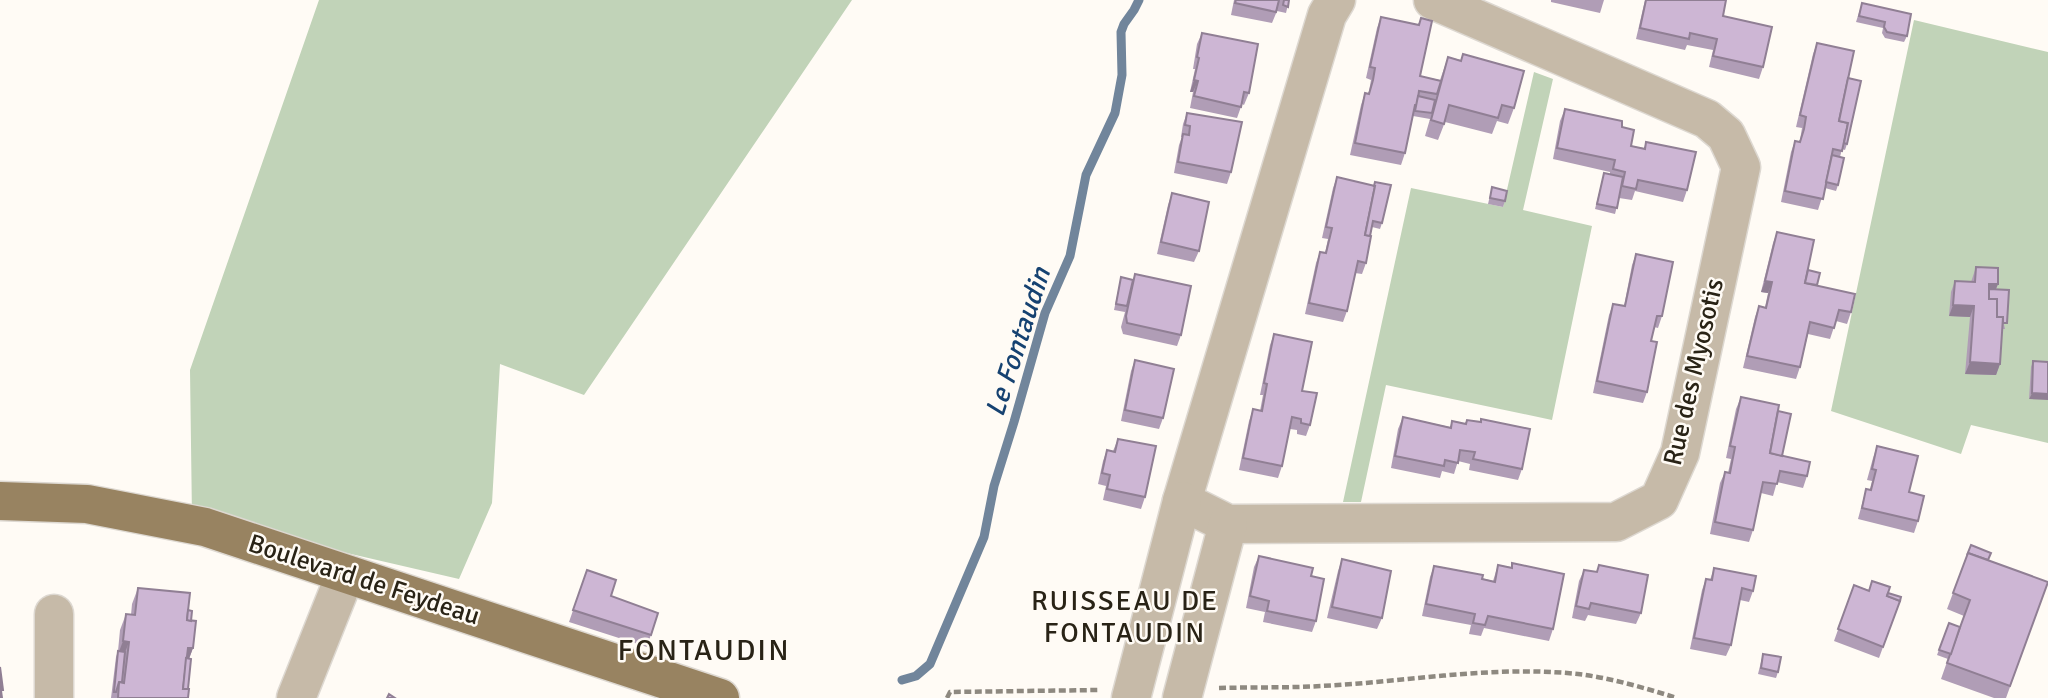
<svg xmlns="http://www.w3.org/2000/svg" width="2048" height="698" viewBox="0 0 2048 698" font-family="Signika,sans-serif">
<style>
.green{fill:#c1d3b8}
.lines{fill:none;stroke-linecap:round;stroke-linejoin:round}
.stream{stroke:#71859b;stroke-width:9}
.minor-casing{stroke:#ddd8d1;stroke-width:41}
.major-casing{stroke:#ddd8d1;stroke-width:41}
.path{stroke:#8e8980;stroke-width:4.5;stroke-dasharray:7 3.5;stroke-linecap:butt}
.minor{stroke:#c6baa8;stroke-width:38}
.major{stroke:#988361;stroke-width:38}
.wall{fill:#b09db6}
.shaded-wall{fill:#907f94}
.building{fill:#cdb6d4;stroke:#907f94;stroke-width:2}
.labels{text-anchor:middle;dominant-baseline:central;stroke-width:5;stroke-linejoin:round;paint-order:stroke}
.street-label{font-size:26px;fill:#292316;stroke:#fffbf5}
.water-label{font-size:28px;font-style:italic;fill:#164271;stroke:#fffbf5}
.neighbourhood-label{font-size:28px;letter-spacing:2px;fill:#292316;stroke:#fffbf5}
.quarter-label{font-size:30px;letter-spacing:2px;fill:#292316;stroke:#fffbf5}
</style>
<rect width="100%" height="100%" fill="#fffbf5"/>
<g class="green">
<path d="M319 0H852L584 395 500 364 492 503 459 579 192 517 190 370Z"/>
<path d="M1914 20 2048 52V443L1971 425 1961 454 1831 411Z"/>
<path d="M1534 72 1553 79 1523 210 1592 226 1552 420 1386 385 1361 502H1343L1411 188 1503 207Z"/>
</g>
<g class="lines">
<path class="stream" d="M902 680 916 676 930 664 984 537 994 486 1014 422 1045 313 1070 256 1086 175 1115 113 1122 75 1121 32 1124 24 1134 10 1139 0"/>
<g class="minor-casing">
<g id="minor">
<path d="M1336 0 1327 15 1182 501 1228 524 1616 522 1659 500 1680 453 1741 167 1726 135 1707 119 1433 0"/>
<path d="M54 698V614"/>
<path d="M296 698 338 593 343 574"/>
<path d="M1131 698 1182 501"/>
<path d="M1182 698 1228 524"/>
</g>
</g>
<g class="major-casing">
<path id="major" d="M0 501 87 504 205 527 720 698"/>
</g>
<g class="path">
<path d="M1219 688C1253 687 1287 688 1321 686 1406 682 1492 665 1578 674 1611 678 1645 688 1677 698"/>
<path d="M947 698 950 692 1098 690"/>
</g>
<use href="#minor" class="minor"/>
<use href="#major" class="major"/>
</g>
<g class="wall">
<path d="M1234 0H1289L1286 13 1277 11 1272 23 1231 15Z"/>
<path d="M1551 0H1604L1600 13 1551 2Z"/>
<path d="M1645 0H1726L1723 16 1763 67 1759 79 1709 67 1713 50 1687 45 1685 50 1636 39Z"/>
<path d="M1862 3 1907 36 1904 42 1885 38 1882 33 1883 28 1856 22Z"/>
<path d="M1381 17 1418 25 1421 18 1420 76 1440 80 1448 57 1461 60 1463 54 1514 108 1508 124 1497 121 1492 134 1445 122 1438 140 1425 136 1430 119 1413 116 1405 153 1401 165 1350 155 1361 105 1365 93 1368 94 1369 91 1371 80 1366 78 1377 28Z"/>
<path d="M1202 33 1249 93 1244 105 1242 104 1237 118 1190 108 1193 92H1190L1195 69H1193L1197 44Z"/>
<path d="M1817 43 1848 78 1847 144 1845 150 1842 149 1840 157 1838 185 1836 191 1825 188 1818 210 1781 202 1791 152 1795 141H1799L1800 140 1802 128 1796 127 1813 54Z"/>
<path d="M1565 109 1622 127 1631 146 1644 148 1646 142 1687 190 1683 202 1635 191 1632 200 1619 198 1615 214 1595 209 1604 173 1610 174V172L1553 159 1560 121Z"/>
<path d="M1187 113 1231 172 1227 184 1174 173 1179 145 1182 137H1181L1183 124Z"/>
<path d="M1337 177 1382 223 1380 229 1372 227 1366 263 1362 274 1355 273 1347 311 1343 322 1305 314 1316 263 1320 252 1325 253 1328 239 1322 238 1333 188Z"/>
<path d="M1492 187 1505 201 1503 207 1488 204Z"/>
<path d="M1172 193 1199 251 1194 262 1157 254 1168 205Z"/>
<path d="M1777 232 1808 270 1817 285 1851 312 1847 324 1836 321 1830 339 1808 334 1800 367 1796 379 1743 368 1755 317 1759 306 1765 307 1768 293 1761 292 1773 243Z"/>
<path d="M1636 254 1662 316 1658 328 1654 327 1651 341 1647 392 1643 403 1593 393 1609 315 1613 304 1624 306 1632 265Z"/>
<path d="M1976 267 1998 284 1996 289 2005 329H2002L2000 364 1996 375 1965 374 1970 317 1949 316 1951 292 1955 281 1971 282Z"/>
<path d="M1135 274 1181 335 1177 346 1123 334 1121 327 1125 312 1114 310 1121 277 1133 280Z"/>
<path d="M1274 334 1302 391 1310 425 1306 436 1297 434V430L1290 429 1282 466 1278 478 1239 470 1249 421 1253 409 1260 411 1263 395H1260L1270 345Z"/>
<path d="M1135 360 1163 418 1159 429 1121 421 1131 371Z"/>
<path d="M2033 361 2048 362 2029 399 2031 367Z"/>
<path d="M1741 397 1778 411 1782 456 1807 476 1803 488 1777 482 1773 496 1761 493 1753 530 1749 542 1710 534 1720 483 1725 472 1728 473 1731 459 1726 458 1736 409Z"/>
<path d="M1403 417 1450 427 1452 421 1465 424 1467 420 1522 469 1518 480 1469 470 1470 464 1458 461 1454 474 1442 471 1440 478 1391 468 1398 429Z"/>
<path d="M1118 439 1145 497 1141 509 1103 500 1106 486 1098 484 1103 461 1107 450 1113 451Z"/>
<path d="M1877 446 1909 492 1918 521 1914 533 1858 519 1866 489H1870L1872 481 1867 480 1873 458Z"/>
<path d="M1971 545 1988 560 2048 582 2006 698H1994L1941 679 1948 659 1937 655 1949 623 1953 647 1964 616 1947 609Z"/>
<path d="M1259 556 1311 576 1316 621 1312 632 1263 622 1265 612 1246 608 1254 567Z"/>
<path d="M1342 559 1382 618 1377 629 1327 618 1338 571Z"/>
<path d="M1512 563 1553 629 1549 641 1484 628 1481 636 1469 634 1471 625 1422 616 1430 577 1434 566 1493 581 1498 565 1511 567Z"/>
<path d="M1599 565 1641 613 1636 624 1588 615 1585 621 1572 618 1579 581 1584 570 1597 572Z"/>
<path d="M1714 568 1753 591 1749 602 1740 600 1731 645 1726 656 1690 649 1702 590 1706 579 1710 580Z"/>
<path d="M587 570 611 596 658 613 647 647 569 622Z"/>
<path d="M1872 581 1900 601 1879 658 1834 641 1854 585 1869 590Z"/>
<path d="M138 588 188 610 191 621 193 648 189 659 188 698H111L116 657 118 651 120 630 126 614 131 615 132 604Z"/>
<path d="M1763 654 1778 672 1776 678 1758 674Z"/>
</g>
<g class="shaded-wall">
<path d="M1194 80 1198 81 1193 92H1190Z"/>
<path d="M1765 281 1772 282 1768 293 1761 292Z"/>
<path d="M1989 284H1998L1993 296 1987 295Z"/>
<path d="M1953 305 1974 306 1970 317 1949 316Z"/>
<path d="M1970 362 2000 364 1996 375 1965 374Z"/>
<path d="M2032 393 2048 394V400L2029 399Z"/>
<path d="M123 641 129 642 123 658 117 657Z"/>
<path d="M188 648H193L187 664H183Z"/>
</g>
<g class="building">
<path d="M1236 0H1279L1276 12 1235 3Z"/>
<path d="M1284 0H1289L1288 7 1283 5Z"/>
<path d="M1646 0H1726L1723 16 1772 27 1763 67 1713 56 1717 39 1690 33 1689 39 1640 28Z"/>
<path d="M1862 3 1911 14 1907 36 1887 32 1884 27 1885 22 1859 16Z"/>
<path d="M1381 17 1419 25 1421 18 1432 21 1420 76 1441 81 1437 94 1419 91 1417 105H1415L1405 153 1355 143 1365 93 1369 94 1373 80 1375 68 1370 67Z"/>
<path d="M1202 33 1258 44 1249 93 1244 92 1241 107 1194 96 1198 81 1194 80 1199 58 1197 57Z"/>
<path d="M1817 43 1854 51 1839 121 1848 123 1842 151 1833 149 1823 199 1785 191 1795 141 1800 142 1804 129 1806 117 1800 115Z"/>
<path d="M1463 54 1524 71 1514 108 1502 105 1498 118 1449 105 1444 124 1431 120 1448 57 1461 61Z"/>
<path d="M1848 78 1861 81 1847 144 1844 143 1848 123 1839 121Z"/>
<path d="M1418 96 1435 100 1432 113 1415 111Z"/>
<path d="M1565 109 1622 121V127L1634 130 1631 146 1645 149 1646 142 1696 152 1687 190 1638 180 1636 189 1622 186 1625 172 1613 169 1615 160 1557 148Z"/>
<path d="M1187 113 1242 122 1231 172 1178 162 1183 134 1189 135 1190 126 1185 125Z"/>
<path d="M1832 155 1844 158 1838 185 1826 182Z"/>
<path d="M1604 173 1623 177 1617 208 1597 204Z"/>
<path d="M1337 177 1375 186 1365 235 1371 236 1366 263 1358 261 1347 311 1309 303 1320 252 1326 253 1332 228 1326 227Z"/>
<path d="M1375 182 1391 185 1382 223 1373 221 1370 236 1365 235 1375 186H1374Z"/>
<path d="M1492 187 1507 191 1505 201 1490 198Z"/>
<path d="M1172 193 1209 202 1199 251 1161 242Z"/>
<path d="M1777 232 1814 240 1805 283 1855 294 1851 312 1839 310 1834 328 1810 322 1800 367 1747 356 1759 306 1766 308 1772 282 1765 281Z"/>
<path d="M1636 254 1673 262 1662 316H1657L1651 341 1657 342 1647 392 1597 381 1613 304 1625 306Z"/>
<path d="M1976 267 1998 268V284H1989V299H1997V317H2003L2000 364 1970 362 1974 306 1953 305 1955 281 1975 282Z"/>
<path d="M1808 270 1820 273 1817 285 1805 283Z"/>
<path d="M1135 274 1191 286 1181 335 1127 323 1126 316Z"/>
<path d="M1121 277 1133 280 1127 306 1116 304Z"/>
<path d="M1989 289 2009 290 2007 323H2003V317H1997V299H1989Z"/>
<path d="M1274 334 1312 342 1302 391 1317 393 1310 425 1301 423V419L1292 417 1282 466 1243 458 1253 409 1262 411 1267 384 1264 383Z"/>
<path d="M1135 360 1174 369 1163 418 1125 410Z"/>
<path d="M2033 361 2048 362V394L2032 393Z"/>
<path d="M1741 397 1779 405 1770 453 1810 462 1807 476 1780 471 1777 484 1763 482 1753 530 1715 522 1725 472 1730 473 1735 447 1730 446Z"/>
<path d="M1778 411 1791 414 1782 456 1770 453Z"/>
<path d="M1403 417 1451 428 1452 421 1466 424 1467 420 1481 422V419L1530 429 1522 469 1473 459 1475 452 1460 450 1458 463 1445 460 1444 466 1395 456Z"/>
<path d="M1118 439 1156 446 1145 497 1107 489 1110 475 1102 473 1107 450 1115 452Z"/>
<path d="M1877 446 1918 456 1909 492 1924 496 1918 521 1862 508 1866 489 1871 490 1876 470 1872 469Z"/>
<path d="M1971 545 1991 553 1988 560 1968 553 1967 555Z"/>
<path d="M1968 553 2048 582 2010 686 1947 663 1970 600 1953 593Z"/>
<path d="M1259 556 1313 568 1311 576 1324 579 1316 621 1267 611 1269 601 1250 596Z"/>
<path d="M1342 559 1391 571 1382 618 1332 607Z"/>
<path d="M1512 563 1564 574 1553 629 1488 616 1485 625 1473 623 1475 614 1426 604 1434 566 1483 575 1482 579 1495 582 1498 565 1512 568Z"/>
<path d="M1599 565 1648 575 1641 613 1591 603 1589 609 1576 606 1584 570 1597 572Z"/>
<path d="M1714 568 1756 576 1753 591 1742 588 1731 645 1694 638 1706 579 1712 580Z"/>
<path d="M587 570 616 580 611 596 658 613 651 635 573 610Z"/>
<path d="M1872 581 1890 587 1887 596 1900 601 1883 647 1838 629 1854 585 1869 591Z"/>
<path d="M138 588 190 593 187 620 196 621 193 648H188L183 689H189L188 698H118L119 682 124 683 129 642 123 641 126 614 135 615Z"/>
<path d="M1888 593 1901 597 1900 601 1887 596Z"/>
<path d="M188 610 192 611 191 621 187 620Z"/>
<path d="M1949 623 1960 627 1951 654 1939 650Z"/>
<path d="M118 651 125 652 122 682H119L116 692H114Z"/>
<path d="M1763 654 1781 657 1778 672 1761 668Z"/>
<path d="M186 658 191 659 188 689H183Z"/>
<path d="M0 667 3 690H1L0 683Z"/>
<path d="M0 683 2 698H0Z"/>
<path d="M389 694 395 698H387Z"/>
</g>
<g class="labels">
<g class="street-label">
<text transform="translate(1694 372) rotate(-77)">Rue des Myosotis</text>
<text transform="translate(364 580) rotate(18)">Boulevard de Feydeau</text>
</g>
<g class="water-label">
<text transform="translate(1018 342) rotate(-72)">Le Fontaudin</text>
</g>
<g class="neighbourhood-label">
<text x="1125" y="601">RUISSEAU DE<tspan x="1125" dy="32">FONTAUDIN</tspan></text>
</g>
<g class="quarter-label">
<text x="704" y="650">FONTAUDIN</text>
</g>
</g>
</svg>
